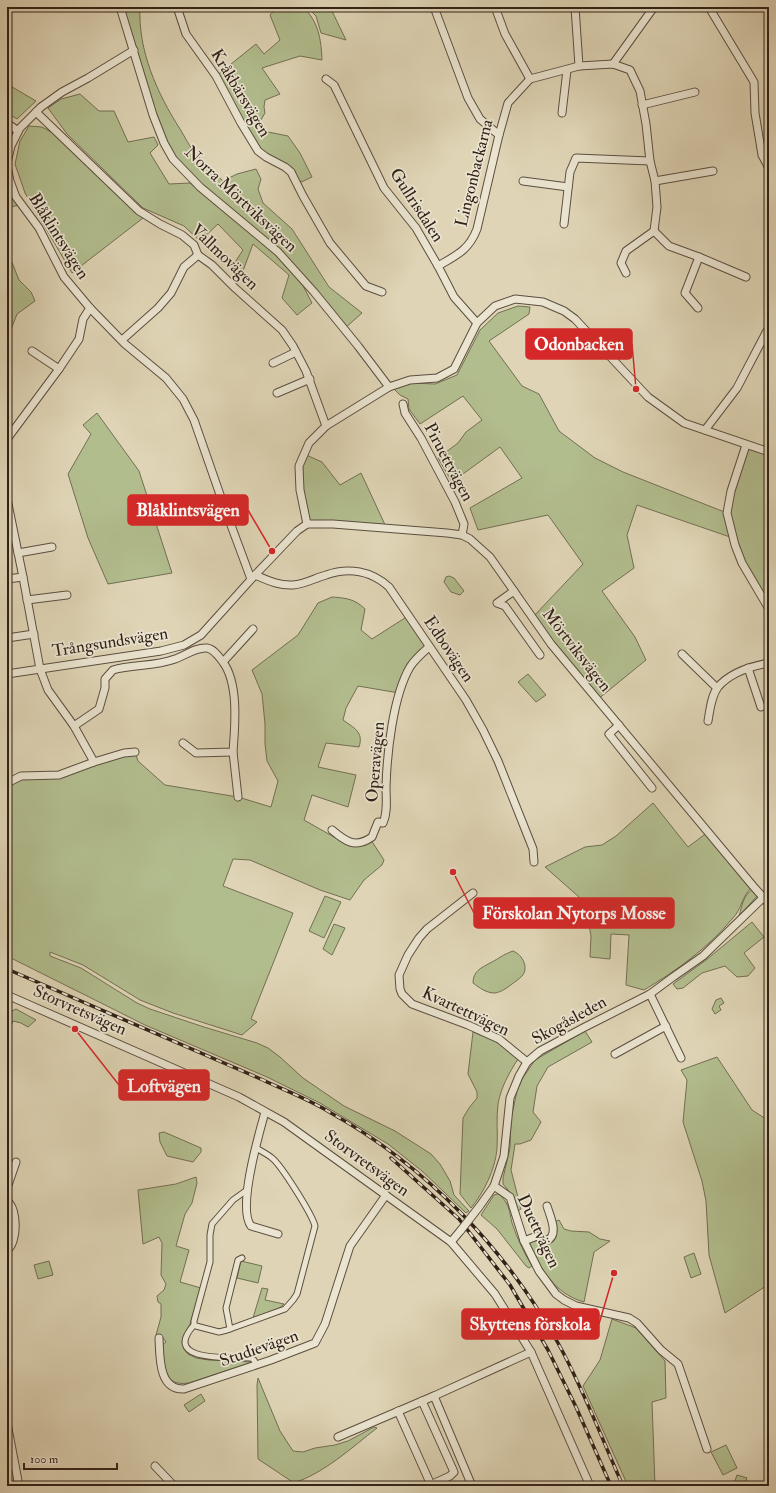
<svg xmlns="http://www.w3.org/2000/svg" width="776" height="1493" viewBox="0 0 776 1493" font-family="'IM FELL Double Pica',serif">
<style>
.green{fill:#b2bd8e;stroke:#726f53}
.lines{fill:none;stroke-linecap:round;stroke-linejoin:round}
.pedestrian-casing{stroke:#5c4e40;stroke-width:7}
.minor-casing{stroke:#5c4e40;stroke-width:9}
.pedestrian{stroke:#eae4d0;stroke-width:5}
.minor{stroke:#eae4d0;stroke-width:7}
.rail-casing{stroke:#312118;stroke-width:3.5}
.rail{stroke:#eae4d0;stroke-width:2;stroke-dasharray:6;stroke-linecap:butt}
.minor-bridge-casing{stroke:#5c4e40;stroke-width:9;stroke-linecap:butt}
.minor-bridge{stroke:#eae4d0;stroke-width:7}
.labels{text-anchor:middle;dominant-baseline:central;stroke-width:3.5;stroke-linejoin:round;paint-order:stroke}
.street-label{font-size:17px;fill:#312118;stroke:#eae4d0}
.leader{fill:none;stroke:#d62828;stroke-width:1.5}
.callout-dot{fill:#d62828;stroke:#eae4d0;stroke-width:1.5}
.callout{fill:#d62828;stroke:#d62828;stroke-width:1.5}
.callout-label{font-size:18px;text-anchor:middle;font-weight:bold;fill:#fff}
</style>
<rect width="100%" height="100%" fill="#dfd5b6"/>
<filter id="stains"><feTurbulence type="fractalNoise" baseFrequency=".005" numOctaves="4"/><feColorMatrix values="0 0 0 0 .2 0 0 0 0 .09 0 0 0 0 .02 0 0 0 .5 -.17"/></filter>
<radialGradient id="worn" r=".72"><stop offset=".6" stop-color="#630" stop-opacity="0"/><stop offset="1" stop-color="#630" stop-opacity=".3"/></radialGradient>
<g class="green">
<path d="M120 7H140C138 51 157 93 180 129 185 137 189 146 195 153 204 163 213 172 223 181L237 174 256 169 261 179 258 189 263 203 292 229 329 287 362 313 344 329 278 252 200 187 164 143Z"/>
<path d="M277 7H303C319 22 321 40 322 60L300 56 262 68 280 94 265 100 264 107 265 113 259 123 268 132 288 136 300 153 312 177 297 184 291 172 258 151 216 76 256 44 264 54 280 40 270 15Z"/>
<path d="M307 7H330L346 40 321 33 316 16Z"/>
<path d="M7 84 36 101 17 119 7 113Z"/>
<path d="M80 94 99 111H114L128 142 154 137 158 145 150 153 169 184 190 183 276 255 301 282 312 303 297 315 282 298 289 275 253 244 240 279 230 270 243 250 218 224 200 241 184 226 143 208 67 134 48 108 61 99Z"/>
<path d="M29 126 42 127 55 134 136 213 143 218 72 273 25 193 15 164 20 141Z"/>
<path d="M7 176 19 205 7 208Z"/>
<path d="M7 250 19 280 31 292 35 301 17 314 7 340Z"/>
<path d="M518 306 530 307 529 314 489 341 522 386 539 394 559 431 595 458 623 472 727 513 746 445 769 452V610L733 538 637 505 627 535 634 568 602 591 635 637 646 660 597 700 533 617 583 564 548 515 478 530 470 508 522 478 500 447 452 482 438 458 458 443 466 432 482 420 463 396 420 424 409 409 408 399 400 395 394 389 411 383 435 384 457 375 480 330 498 313Z"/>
<path d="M97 413 139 471 172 573 108 584 88 538 68 474 91 434 83 425Z"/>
<path d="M304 454 322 462 340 485 361 473 387 529 307 524 299 466Z"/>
<path d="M449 576 454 578 464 591 460 595 451 592 444 582 446 577Z"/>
<path d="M332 597C346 598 355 599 365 609L361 630 372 639 408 616 429 647 417 658 399 693 358 686 346 708 343 720C354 728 364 732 359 747L326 743 318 767 356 775 348 807 312 795 304 820 348 845 371 840 384 860 382 865 364 880 350 900 320 890 250 860 233 859 223 886 293 913 251 1019 257 1022 242 1035 173 1013 140 1000 83 965 50 952V956L81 968 137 1003 150 1009 204 1027 257 1043 268 1048 280 1057 303 1078 344 1106 395 1131 431 1154 440 1164 450 1181 454 1195 469 1211 466 1213 422 1171 388 1144 320 1103 267 1077 145 1025 7 956V782L21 776H52L135 752 138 761 165 785 238 797 271 807 278 781 267 761 265 744V724L262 694 252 670 298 635 318 603Z"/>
<path d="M528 674 546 695 536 702 518 682Z"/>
<path d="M653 803 688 847 708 832 753 886C740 898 743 908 732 919 708 948 676 971 644 990L626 985 629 935 611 934 610 959 590 957 591 936 588 920 579 897 545 867 585 847 602 845 616 836Z"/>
<path d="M753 889 758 895 739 916C743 904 742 897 753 889Z"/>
<path d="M325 896 341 902 324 938 309 931Z"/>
<path d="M752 922 764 937 744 953 755 968 748 976 737 977 725 966 702 973 683 988 677 989 673 984 706 960Z"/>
<path d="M334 924 345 928 332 955 323 949Z"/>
<path d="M513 951C523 955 529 968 522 976 519 979 515 982 512 984 507 988 501 992 495 993 486 993 480 988 473 983 473 971 481 968 490 963 500 958 502 955 513 951Z"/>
<path d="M721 998 724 1003 719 1006 721 1010 715 1014 712 1009 716 1000Z"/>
<path d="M16 1009 36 1020 28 1027 21 1023 13 1021 10 1029H7V1022L10 1012Z"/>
<path d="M585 1031 592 1042 548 1067 537 1086 533 1112 541 1122 531 1140 520 1144H515L511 1170 521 1209 518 1211 512 1195 503 1184V1178L510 1148 511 1119 517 1091 522 1079 535 1060Z"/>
<path d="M473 1032 501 1044 518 1059C509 1073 501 1087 498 1104 496 1119 498 1134 497 1149 495 1170 484 1192 471 1208L460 1194 463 1118 469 1108 477 1098V1092L468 1074Z"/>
<path d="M717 1057 752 1110 769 1121V1284L725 1313 709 1255 706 1201 702 1181 683 1122 687 1080 681 1070Z"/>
<path d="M164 1132 201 1148V1152L193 1162 167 1156 160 1142 159 1133Z"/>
<path d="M196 1177 197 1183 192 1203 185 1214 176 1246 189 1250 180 1282 201 1288 190 1324 183 1338 182 1342 185 1350 188 1354 196 1358 209 1360 252 1362 189 1383C162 1387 163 1365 162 1345L166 1342 161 1335H156L161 1317V1304L158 1302 157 1296 164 1290 166 1284 161 1275 162 1243 159 1237 143 1244 138 1190 176 1184Z"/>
<path d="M497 1194 500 1195C510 1205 509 1211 512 1223 517 1238 524 1253 532 1266L529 1268 526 1266 497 1229 481 1215 494 1195Z"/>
<path d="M559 1220 564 1229 571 1231 589 1232 600 1239 610 1241 594 1252 584 1302C555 1294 540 1269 529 1242L533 1240 545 1244 550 1243C556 1236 558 1232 554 1222Z"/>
<path d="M694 1253 701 1274 691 1278 684 1257Z"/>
<path d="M49 1261 53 1275 38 1279 34 1265Z"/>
<path d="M241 1261 262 1266 258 1283 237 1278Z"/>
<path d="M262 1288 268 1289 265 1300 284 1304 277 1310 253 1318Z"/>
<path d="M612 1319 636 1328 665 1361 666 1398 652 1402 655 1486H628L583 1386 600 1360Z"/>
<path d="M258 1378 280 1431 293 1451 303 1452 315 1448 335 1445 348 1441 374 1427 377 1428C351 1448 326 1472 294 1483L258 1459 257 1385Z"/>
<path d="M201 1394 205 1401 189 1412 184 1405Z"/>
<path d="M726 1445 737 1468 723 1475 711 1452Z"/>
<path d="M737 1475 747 1478 744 1486H733Z"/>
</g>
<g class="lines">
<g class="pedestrian-casing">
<g id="pedestrian">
<path d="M247 1190 233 1200 212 1224 210 1235V1262L194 1321V1325L196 1326 219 1332 227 1330 285 1309 293 1300 297 1294 315 1226C312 1214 281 1165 272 1158 267 1154 261 1151 256 1148"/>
<path d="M194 1325C160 1363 232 1357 251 1358L254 1360 256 1365"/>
<path d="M230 1329 226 1308 238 1260 242 1258"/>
</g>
</g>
<g class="minor-casing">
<g id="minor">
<path d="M120 7 153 115 164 143 173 159 200 187 278 252 314 292 358 346 389 387"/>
<path d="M177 7 186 34 216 76 241 123 258 151 266 157 285 167 291 172 303 196 330 243 366 286 382 292"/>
<path d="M434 7 468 98 480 119 499 135"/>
<path d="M495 7 505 34 530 79"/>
<path d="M575 7 579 66"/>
<path d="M710 9 754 82 755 113 762 155 769 168"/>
<path d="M613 64 654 7"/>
<path d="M326 79 334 85 384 188 416 228 438 266 454 297 477 323"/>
<path d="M642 105 695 92"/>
<path d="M36 112 139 211 160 224 182 235 194 245 198 255 212 265 235 288 282 330 293 346 306 371 326 426"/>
<path d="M562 113 567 70"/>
<path d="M7 123 18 131"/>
<path d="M7 163 11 146 20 128 41 107 62 92 88 78 134 50"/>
<path d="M7 166 10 181 16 197 39 228 64 277 90 308 125 344 166 378 183 399 194 420 225 509 251 579"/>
<path d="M523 181 568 187"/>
<path d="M655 181 713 171"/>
<path d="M564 224 570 172 576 158 650 161"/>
<path d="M438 266C457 255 469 250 477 229L499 135 508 103 530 79 579 66 613 64 630 70 640 91 646 124 650 161 655 181 657 207 654 231"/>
<path d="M626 273 621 263 626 251 654 231 669 246 699 257 746 277"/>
<path d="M698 308 685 293 699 257"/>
<path d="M122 340 158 308 171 293 184 267 198 255"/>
<path d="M32 351 59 369 79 339 83 319 90 308"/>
<path d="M273 363 296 352"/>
<path d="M277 393 310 379"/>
<path d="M403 404 405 413 421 438 455 502 464 524 462 535"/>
<path d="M705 430 737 388 769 327"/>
<path d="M7 439 59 369"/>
<path d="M746 445 731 491 727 513 735 545 742 563 769 609"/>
<path d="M7 499 23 577 40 669 48 690 74 726 94 762 59 775 21 776 7 783"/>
<path d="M307 524 300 490 299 466 309 443 326 426 389 387 410 380 437 378 454 369 477 323 495 306 515 299 543 302 564 311 575 319 648 397 684 423 769 452"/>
<path d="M18 553 52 547"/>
<path d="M255 575C267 580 279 586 293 585 305 584 315 578 326 575 349 567 371 571 389 587L466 700 483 730 498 761 533 849 534 862"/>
<path d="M7 579 23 577"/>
<path d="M514 591 497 603 505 606 540 655"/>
<path d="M27 600 67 595"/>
<path d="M7 638 34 634"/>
<path d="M682 654 717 688"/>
<path d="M748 668 761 707"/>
<path d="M7 674 161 651 184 645 201 635 255 575 297 531 307 524H333L447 533 462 535 470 539 490 557 551 644 753 886 769 904"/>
<path d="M708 721C710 710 711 696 718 687 730 673 752 666 769 663"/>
<path d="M619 725 609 734 652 788"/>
<path d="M74 726 99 709 105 688V679L113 670C133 664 153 667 175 659 184 656 196 647 207 648 214 649 219 657 223 662L253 629"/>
<path d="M183 743 196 753 233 752C235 726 239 684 223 662"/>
<path d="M233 752 238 797"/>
<path d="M94 762 124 753 135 752"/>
<path d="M332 830C345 841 355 849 372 837L378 822 383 823C388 812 386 799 386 787 387 753 393 696 410 667 415 659 422 653 429 647"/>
<path d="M473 893 427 929 419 938 408 955 399 975 400 989 402 994 412 1004 468 1025 499 1039 527 1062"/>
<path d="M650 994 681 1058"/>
<path d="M7 995 239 1097 284 1122 451 1242 495 1294 531 1352 590 1486"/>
<path d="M615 1054 666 1026"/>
<path d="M265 1112C259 1134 237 1208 251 1226L278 1234"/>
<path d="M494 1186 510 1197 524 1241 539 1271 556 1294 564 1300 576 1306 629 1318 637 1323 661 1350 678 1364 707 1449"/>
<path d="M7 1188 16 1162"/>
<path d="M7 1201C18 1208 18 1243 7 1250"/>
<path d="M479 1207 494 1186 504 1156 510 1098 519 1076 527 1062 540 1051 583 1028 650 994 673 977 703 956 769 892"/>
<path d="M524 1241 537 1236 546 1241C560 1236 550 1216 547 1206"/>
<path d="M451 1242 461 1230"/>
<path d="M159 1338C160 1356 158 1390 184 1389L271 1360 315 1343 325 1324 350 1246 386 1195"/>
<path d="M434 1396 472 1486"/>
<path d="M422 1401 454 1472 450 1476 428 1486"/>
<path d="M398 1411 431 1485"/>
<path d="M7 1423 19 1486"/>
<path d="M338 1437 434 1396 531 1352"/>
<path d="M155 1466 174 1486"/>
</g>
</g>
<use href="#pedestrian" class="pedestrian"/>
<use href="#minor" class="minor"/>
<g class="rail-casing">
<g id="rail">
<path d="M7 969 263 1080C286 1091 310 1100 331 1113 426 1166 505 1248 558 1343 583 1388 602 1439 623 1486"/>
<path d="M391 1158 459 1219 510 1285 548 1350 576 1407 611 1486"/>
</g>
</g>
<use href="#rail" class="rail"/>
<g class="minor-bridge-casing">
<path id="minor-bridge" d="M461 1230 479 1207"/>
</g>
<use href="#minor-bridge" class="minor-bridge"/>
</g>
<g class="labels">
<g class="street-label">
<text transform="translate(241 93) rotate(59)">Kråkbärsvägen</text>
<text transform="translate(474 173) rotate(-76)">Lingonbackarna</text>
<text transform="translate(241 199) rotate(43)">Norra Mörtviksvägen</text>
<text transform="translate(417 205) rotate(57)">Gullrisdalen</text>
<text transform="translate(59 236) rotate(58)">Blåklintsvägen</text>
<text transform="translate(225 257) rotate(44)">Vallmovägen</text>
<text transform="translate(449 462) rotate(62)">Piruettvägen</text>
<text transform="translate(110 642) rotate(-9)">Trångsundsvägen</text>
<text transform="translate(449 649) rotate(56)">Edbovägen</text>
<text transform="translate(577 650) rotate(52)">Mörtviksvägen</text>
<text transform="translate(375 762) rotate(-85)">Operavägen</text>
<text transform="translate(80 1010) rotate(24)">Storvretsvägen</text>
<text transform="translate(466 1011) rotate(25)">Kvartettvägen</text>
<text transform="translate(569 1020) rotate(-29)">Skogåsleden</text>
<text transform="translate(367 1163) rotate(36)">Storvretsvägen</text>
<text transform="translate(539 1231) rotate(65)">Duettvägen</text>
<text transform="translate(259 1348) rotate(-19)">Studievägen</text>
</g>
</g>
<path class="leader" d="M636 389L632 344M272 551L248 510M453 872L474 913M75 1029L119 1085M614 1273L599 1324"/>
<g class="callout-dot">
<circle cx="636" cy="389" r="4"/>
<circle cx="272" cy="551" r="4"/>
<circle cx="453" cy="872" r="4"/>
<circle cx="75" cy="1029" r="4"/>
<circle cx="614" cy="1273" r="4"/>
</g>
<g class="callout">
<rect x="526" y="329" width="106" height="30" rx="4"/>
<rect x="128" y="495" width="120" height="30" rx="4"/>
<rect x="474" y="898" width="200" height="30" rx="4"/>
<rect x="119" y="1070" width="90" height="30" rx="4"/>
<rect x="462" y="1309" width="137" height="30" rx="4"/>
</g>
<g class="callout-label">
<text x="579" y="350">Odonbacken</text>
<text x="188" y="516">Blåklintsvägen</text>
<text x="574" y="919">Förskolan Nytorps Mosse</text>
<text x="164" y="1092">Loftvägen</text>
<text x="530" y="1330">Skyttens förskola</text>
</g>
<rect width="776" height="1493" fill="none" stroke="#dfd5b6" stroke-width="24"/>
<rect x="8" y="8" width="760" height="1477" fill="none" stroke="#312118" stroke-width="2"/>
<rect x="12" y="12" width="752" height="1469" fill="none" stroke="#312118"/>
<path d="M24 1463v6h93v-6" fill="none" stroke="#312118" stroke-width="2"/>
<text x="30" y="1463" font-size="12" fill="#312118" stroke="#eae4d0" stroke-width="3" paint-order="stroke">100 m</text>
<rect width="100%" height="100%" filter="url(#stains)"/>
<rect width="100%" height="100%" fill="url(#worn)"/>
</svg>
